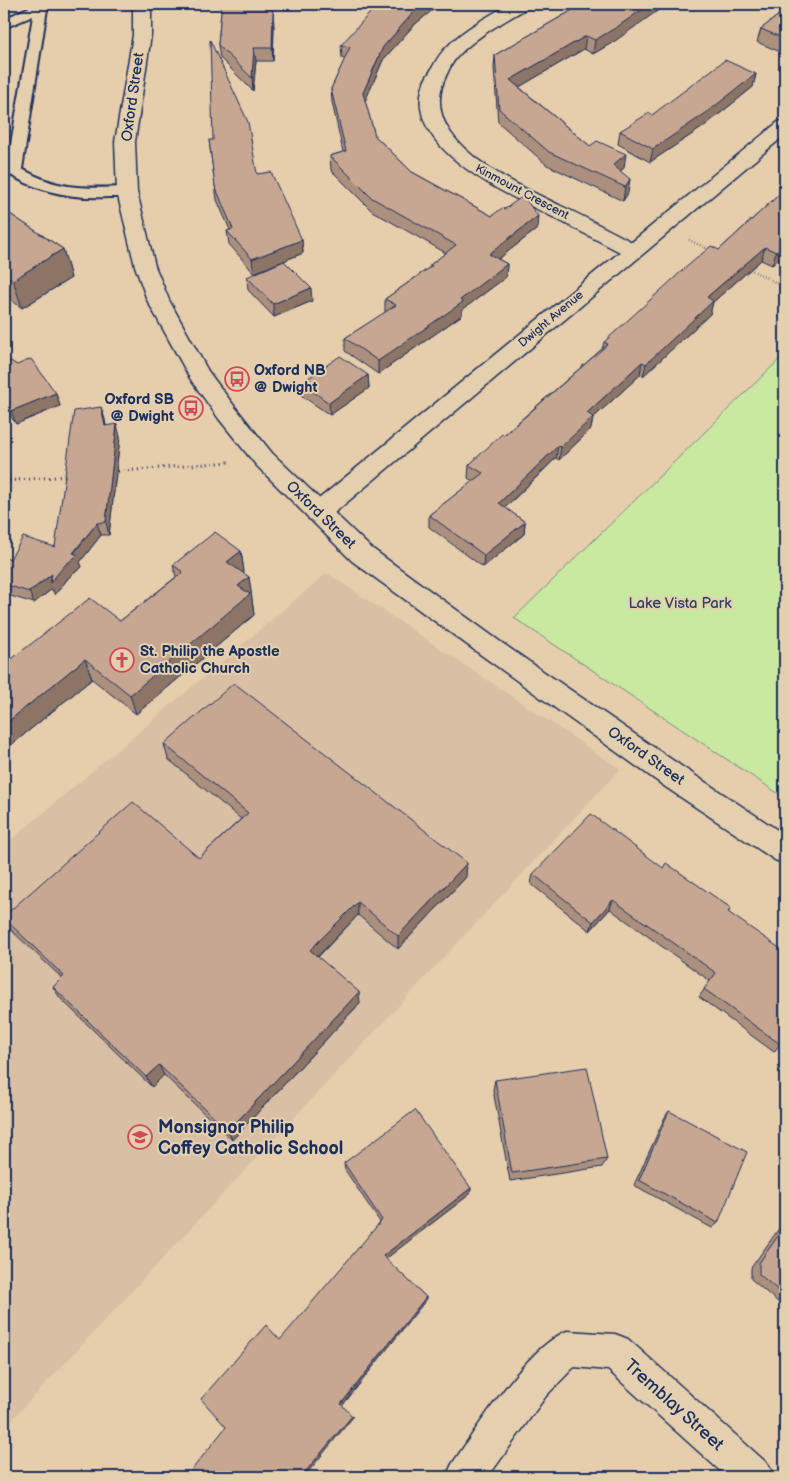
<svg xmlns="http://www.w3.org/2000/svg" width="789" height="1481" viewBox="0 0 789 1481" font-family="'Balsamiq Sans',sans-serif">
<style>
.built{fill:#d9bfa3}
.green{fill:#c9e9a1;stroke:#728c80}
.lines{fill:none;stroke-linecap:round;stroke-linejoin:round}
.lane-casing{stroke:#1b2f5e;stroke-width:4}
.street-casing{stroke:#1b2f5e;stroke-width:3}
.secondary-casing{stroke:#1b2f5e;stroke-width:3}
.path-far1{stroke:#1b2f5e;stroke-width:2.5;stroke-dasharray:0.5 2.5;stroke-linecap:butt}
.path{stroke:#1b2f5e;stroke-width:3;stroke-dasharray:1 4;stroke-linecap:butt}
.lane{fill:#e4d0ae;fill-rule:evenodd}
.street{fill:#e4d0ae;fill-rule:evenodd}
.secondary{fill:#e4d0ae;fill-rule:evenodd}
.wall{fill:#ac907e;stroke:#1b2f5e}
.shaded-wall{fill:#8c7566;stroke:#1b2f5e}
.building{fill:#c8a792;stroke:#1b2f5e}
.labels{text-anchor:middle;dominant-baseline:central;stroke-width:4;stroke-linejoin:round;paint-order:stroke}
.far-street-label{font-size:12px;fill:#1b2f5e;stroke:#e4d0ae}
.street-label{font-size:15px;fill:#1b2f5e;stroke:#e4d0ae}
.poi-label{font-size:15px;font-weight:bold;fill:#1b2f5e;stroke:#e4d0ae;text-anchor:start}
.park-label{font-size:15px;fill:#2c4265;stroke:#e4d0ae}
.near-poi-label{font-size:18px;font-weight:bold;fill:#1b2f5e;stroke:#e4d0ae;text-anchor:start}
.near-street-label{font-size:18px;fill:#1b2f5e;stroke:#e4d0ae}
</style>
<rect width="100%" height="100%" fill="#e6cdab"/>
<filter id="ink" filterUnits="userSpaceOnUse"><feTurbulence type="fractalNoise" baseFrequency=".02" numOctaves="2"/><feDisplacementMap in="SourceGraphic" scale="10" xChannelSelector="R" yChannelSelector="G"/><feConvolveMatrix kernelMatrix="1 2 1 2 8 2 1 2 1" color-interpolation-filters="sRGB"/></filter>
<g filter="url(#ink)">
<path class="built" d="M327 573 620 769 4 1428V846Z"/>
<path class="green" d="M785 354V798L514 618Z"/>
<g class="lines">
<g class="lane-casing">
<path id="lane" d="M36 4H54L47 9 22 169C61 191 84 188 127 187L132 189 135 192 132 195C125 197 117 197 109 197 71 199 35 191 4 171V160L8 161 33 16 4 28V19Z"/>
</g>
<g class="street-casing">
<g id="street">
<path d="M509 4H530L527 8C504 22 478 35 459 55 453 61 450 67 447 74 412 141 515 183 561 206 585 217 609 230 632 242L778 122 785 120V135L327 519 318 522 309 519 306 513 309 507 620 252C595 239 570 226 545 213 502 192 404 147 423 86 424 81 427 76 430 72 435 63 439 54 447 47 464 28 488 17 509 4Z"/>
<path d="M567 1331 615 1334 628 1339 768 1464 774 1477H727L608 1370 574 1367 546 1396 488 1477H446L452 1464C478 1427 527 1347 567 1331Z"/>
</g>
</g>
<g class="secondary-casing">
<path id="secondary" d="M133 4H151V35L135 142 137 192 155 266 169 300 208 371 235 407 272 453 370 547 502 643 684 768 785 835V864L775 860 664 786 484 657 352 561 256 465 219 419 191 380 147 300 135 266 117 192 115 142 133 35Z"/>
</g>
<g class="path-far1">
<path d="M689 240 710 250"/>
<path d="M747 268 785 287"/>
</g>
<g class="path">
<path d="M113 472 229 462"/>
<path d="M4 481 69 476"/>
</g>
<use href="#lane" class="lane"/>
<use href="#street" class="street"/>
<use href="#secondary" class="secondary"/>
</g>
<g class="wall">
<path d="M583 4 615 41 593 54 584 49 519 87 590 146 624 168 620 171 628 193 623 201 547 165 498 122 494 68 495 55Z"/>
<path d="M438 5 413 26 383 60 365 101 375 136 412 172 492 216 537 229 498 259 507 264 506 277 462 310V315L378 374 345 351V338L386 312H385V299L429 268 430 265 446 253 372 211 331 170 330 156 343 152 332 102 331 89 345 59 342 58 341 45Z"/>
<path d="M785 10V54L757 42 761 29Z"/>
<path d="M221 12 274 26 273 61H256L253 91 220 58 218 45Z"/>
<path d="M756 74 753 87 703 127 650 162 618 144 620 131 652 115Z"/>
<path d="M209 140 257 174 302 240 303 253 254 273 229 244 227 231 230 230 217 200Z"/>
<path d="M785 189V254L772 265 761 260 713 302 710 314 643 376 640 375 593 418 591 429 559 460 556 458 505 508 525 522 524 534 483 567 429 527V515L473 481 468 478 469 465 602 349 604 342 719 250Z"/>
<path d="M4 210 63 249 71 278 22 308 4 295Z"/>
<path d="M247 277 312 301 274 317 248 290Z"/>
<path d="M4 357 56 393 60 406 16 424 4 407Z"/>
<path d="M368 375 369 388 330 415 302 396 301 383Z"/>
<path d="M101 407 106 426 120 437 109 535H101L80 562 82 567 69 577 55 595 52 589 34 603 4 594V558L10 559 55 547Z"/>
<path d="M241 551 244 572 243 573 249 577 254 615 136 714 92 679 10 746 4 741V665L120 621 176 577 173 565Z"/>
<path d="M164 744 466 877 398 949 358 915 318 957 360 1003 232 1140 164 1075 152 1087 60 998 53 987 62 978 11 930 4 919V916L199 858 241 819 168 759Z"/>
<path d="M663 868 731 908 728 913 780 1044 774 1052 699 997 710 981 610 909 590 931 531 884 533 874Z"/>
<path d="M495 1080 607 1159 602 1167 510 1181 493 1090Z"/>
<path d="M669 1111 718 1223 712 1228 634 1185 665 1117Z"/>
<path d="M344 1163 471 1188 470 1194 385 1259 426 1297 425 1301 342 1406 353 1417 226 1427 380 1222 345 1170Z"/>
<path d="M785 1220V1308L751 1279V1268Z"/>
</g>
<g class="shaded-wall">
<path d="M424 4H440L413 26 383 60 363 106V93L383 47 413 13Z"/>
<path d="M650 4H667L615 41 593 54 595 40Z"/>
<path d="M273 13 274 26 273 61 272 48Z"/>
<path d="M586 36 584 49 509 93 510 80Z"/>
<path d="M254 48 256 61 253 91 252 78Z"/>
<path d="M756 74 753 87 703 127 650 162 653 149Z"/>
<path d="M626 154 624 168 611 178 613 165Z"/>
<path d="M630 179 628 193 623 201 625 187Z"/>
<path d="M538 216 537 229 488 267 489 254Z"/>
<path d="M302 240 303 253 254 273 252 259Z"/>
<path d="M785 244V254L772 265 776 252Z"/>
<path d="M765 247 761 260 713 302 710 314 643 376 646 364 707 297Z"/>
<path d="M63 249 71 278 22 308 13 280Z"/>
<path d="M507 264 506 277 462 310V315L378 374V361Z"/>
<path d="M311 288 312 301 274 317 273 304Z"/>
<path d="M642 362 640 375 593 418 591 429 559 460 561 447 587 413Z"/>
<path d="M368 375 369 388 330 415 329 403Z"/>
<path d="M56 393 60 406 16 424 11 411Z"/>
<path d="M101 407 105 419 108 439 105 426Z"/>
<path d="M117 424 120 437 109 535 106 522Z"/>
<path d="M558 446 556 458 497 515 499 503Z"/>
<path d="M525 522 524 534 483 567 484 555Z"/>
<path d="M97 523 101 535 80 562 82 567 69 577 55 595 52 589 34 603 29 592 65 565Z"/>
<path d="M241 551 244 572 231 583 227 562Z"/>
<path d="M249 577 254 615 136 714 130 695 238 586Z"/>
<path d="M85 659 92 679 10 746 4 735V725Z"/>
<path d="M467 863 466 877 398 949V936Z"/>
<path d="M613 900 610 909 590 931 593 922Z"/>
<path d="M358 902V915L312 962 310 950Z"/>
<path d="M359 992 360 1003 232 1140 228 1131Z"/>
<path d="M159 1065 164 1075 152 1087 146 1077Z"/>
<path d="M471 1188 470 1194 383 1261V1256Z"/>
<path d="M426 1297 425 1301 342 1406 341 1404Z"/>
<path d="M352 1416 353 1417 304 1477H301Z"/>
</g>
<g class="building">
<path d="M220 4H271L273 13 272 48H254L252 78 218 45 221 11Z"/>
<path d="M378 4H424L413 13 383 47 363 93 375 136 412 172 492 216 502 208 505 209 523 196 538 216 489 254 507 264 460 300 463 302 378 361 345 338 396 305 385 299 432 266 430 265 456 245 372 198 330 156 346 151 331 89 350 47 341 45Z"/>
<path d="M583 4H650L617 27 595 40 586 36 510 80 590 146 597 141 626 154 613 165 630 179 625 187 549 152 499 109 495 55Z"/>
<path d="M785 10V39L761 29Z"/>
<path d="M210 40 248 122 257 174 271 172 302 240 252 259 227 231 233 229 215 186 209 140H213Z"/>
<path d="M725 60 756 74 706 113 653 149 620 131 649 113 652 115Z"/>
<path d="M785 189V244L776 252 765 247 707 297 713 301 646 364 642 362 587 413 593 417 561 447 558 446 499 503 525 522 484 555 429 515 483 473 469 465 502 434 504 435 608 344 604 342 683 270 711 246 719 250Z"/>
<path d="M4 210 63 249 13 280 4 274Z"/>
<path d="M284 261 311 288 273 304 247 277Z"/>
<path d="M340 356 368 375 329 403 301 383Z"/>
<path d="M4 357 17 365 31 359 56 393 11 411 4 400Z"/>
<path d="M101 407 105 426 117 424 106 522 97 523 73 553 78 555 65 565 50 583 52 574 29 592 4 584V558L10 559 23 537 55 547 74 411Z"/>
<path d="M215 532 241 551 227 562 249 577 238 586 250 594 130 695 85 659 4 725V665L90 598 120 621 183 572 173 565Z"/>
<path d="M234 683 467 863 398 936 358 902 310 950 359 992 228 1131 159 1065 146 1077 53 987 64 976 4 918V916L133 802 199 858 248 813 164 744Z"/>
<path d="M591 814 663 868 666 863 731 908 728 912 785 952V1037L780 1044 704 989 716 973 613 900 593 922 533 874Z"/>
<path d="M587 1067 607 1159 512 1173 495 1080Z"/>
<path d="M415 1110 471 1188 383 1256 426 1297 341 1404 352 1416 301 1477H186L226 1427 201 1399 266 1325 280 1340 382 1220 344 1163Z"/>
<path d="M669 1111 747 1152 718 1223 639 1180Z"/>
<path d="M785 1226V1296L759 1274V1263Z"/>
</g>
</g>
<defs>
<g id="bus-ring" transform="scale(1.25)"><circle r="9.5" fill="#e4d0ae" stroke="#d1495b" stroke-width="1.5"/><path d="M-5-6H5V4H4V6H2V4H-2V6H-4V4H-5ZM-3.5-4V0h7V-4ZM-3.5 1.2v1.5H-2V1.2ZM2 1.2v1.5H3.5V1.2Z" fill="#d1495b"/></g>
<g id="church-ring" transform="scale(1.25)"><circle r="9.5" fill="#e4d0ae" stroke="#d1495b" stroke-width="1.5"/><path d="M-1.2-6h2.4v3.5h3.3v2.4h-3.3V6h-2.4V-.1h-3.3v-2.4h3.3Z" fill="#d1495b"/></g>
<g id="school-ring" transform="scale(1.25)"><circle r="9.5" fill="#e4d0ae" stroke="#d1495b" stroke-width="1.5"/><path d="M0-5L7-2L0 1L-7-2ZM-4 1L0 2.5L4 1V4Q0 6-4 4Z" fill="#d1495b"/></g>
</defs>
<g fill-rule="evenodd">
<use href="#bus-ring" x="237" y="379"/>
<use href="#bus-ring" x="191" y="408"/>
<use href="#church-ring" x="122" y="660"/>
<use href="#school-ring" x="140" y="1137"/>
</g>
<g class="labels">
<g class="far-street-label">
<text transform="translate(522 192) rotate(28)">Kinmount Crescent</text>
<text transform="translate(551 319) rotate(-40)">Dwight Avenue</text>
</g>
<g class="street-label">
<text transform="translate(133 97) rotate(-82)">Oxford Street</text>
<text transform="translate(321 515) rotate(44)">Oxford Street</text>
<text transform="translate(646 756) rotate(35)">Oxford Street</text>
</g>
<g class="poi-label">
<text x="254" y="370">Oxford NB<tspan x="254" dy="17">@ Dwight</tspan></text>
<text x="174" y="399" text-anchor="end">Oxford SB<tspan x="174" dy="17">@ Dwight</tspan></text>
<text x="140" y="651">St. Philip the Apostle<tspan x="140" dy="17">Catholic Church</tspan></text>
</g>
<g class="park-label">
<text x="680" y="603">Lake Vista Park</text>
</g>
<g class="near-poi-label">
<text x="158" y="1127">Monsignor Philip<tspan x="158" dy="21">Coffey Catholic School</tspan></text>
</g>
<g class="near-street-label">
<text transform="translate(674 1405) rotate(42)">Tremblay Street</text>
</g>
</g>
<rect width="789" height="1481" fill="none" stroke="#e4d0ae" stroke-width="20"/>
<rect x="10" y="10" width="769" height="1461" fill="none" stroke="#1b2f5e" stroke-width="2" filter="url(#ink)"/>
</svg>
